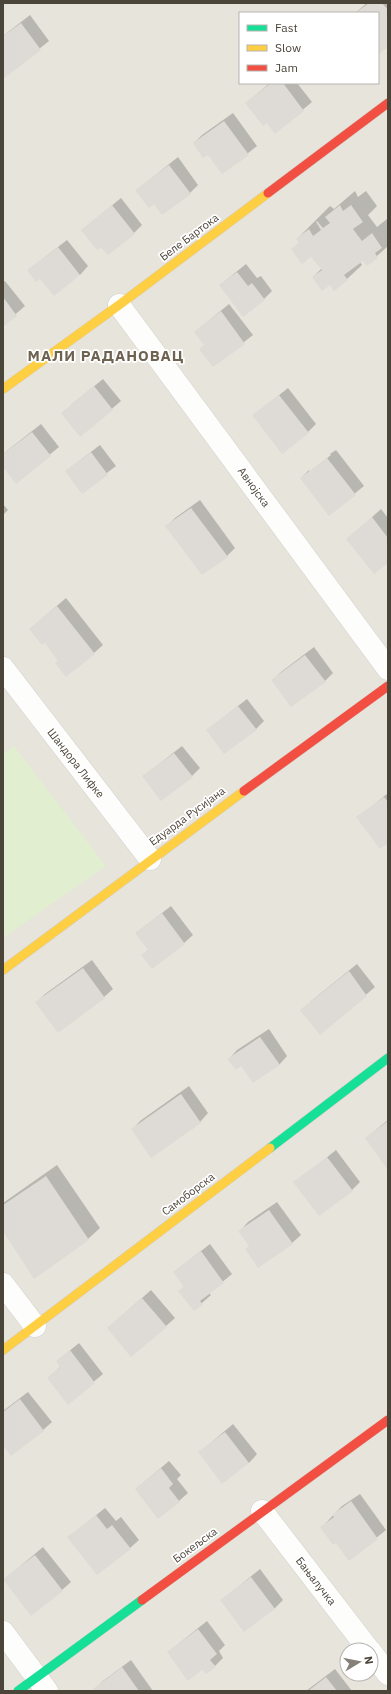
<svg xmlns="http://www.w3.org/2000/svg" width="391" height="1694" viewBox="0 0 391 1694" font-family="'IBM Plex Sans',sans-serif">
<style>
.residential{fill:#e7e4dc;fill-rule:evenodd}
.green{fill:#e1eecf}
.shadow{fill:#0003}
.building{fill:#dedbd6}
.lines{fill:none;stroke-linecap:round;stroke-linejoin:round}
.street-casing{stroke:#d2d0cb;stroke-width:23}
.fast-casing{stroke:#d3cfc5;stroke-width:10}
.slow-casing{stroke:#d3cfc5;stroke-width:10}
.jam-casing{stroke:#d3cfc5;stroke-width:10}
.street{stroke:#fdfdfc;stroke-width:22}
.fast{stroke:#16e098;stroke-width:9}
.slow{stroke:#ffcf43;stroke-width:9}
.jam{stroke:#f24e42;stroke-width:9}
.labels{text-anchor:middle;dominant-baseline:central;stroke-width:3.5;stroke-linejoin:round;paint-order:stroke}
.street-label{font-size:11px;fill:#4b4439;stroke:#fff}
.district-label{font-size:15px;font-weight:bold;letter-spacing:1px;fill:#6e6250;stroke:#fff}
</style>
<rect width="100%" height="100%" fill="#f4f2ee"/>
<path class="residential" d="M3 3H388V1691H3ZM240 13H378V83H240ZM347 1650H371V1674H347Z"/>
<path class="green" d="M14 746 106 866 3 938V754Z"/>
<g class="shadow">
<path d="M367 3H388V46L379 53 378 13H355Z"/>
<path d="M30 15 49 41 3 78V36Z"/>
<path d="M270 83H297L312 102 275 133 267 122 246 103Z"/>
<path d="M233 113 257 146 223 173 208 153 194 143 202 135Z"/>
<path d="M178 157 198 185 190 193 154 203 137 190Z"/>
<path d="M355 191 358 197 366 191 377 206 368 215 377 227 387 219 388 221V246L367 265 363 260 360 262 362 265 347 279 330 284 313 277 322 268 312 255 292 250 300 242 297 239 330 206 334 209Z"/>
<path d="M121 198 142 225 134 233 101 245 82 230Z"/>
<path d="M67 240 88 266 80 275 28 270Z"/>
<path d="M246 264 257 278 261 276 272 291 264 299 220 285Z"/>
<path d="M5 281 25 306 3 325V282Z"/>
<path d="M229 304 253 335 213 366 205 345 195 332Z"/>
<path d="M103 379 121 401 80 436 71 405Z"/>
<path d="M288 388 316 424 308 432 254 415Z"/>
<path d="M41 424 59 447 16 482 3 466V454Z"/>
<path d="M100 445 116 466 82 492 66 471Z"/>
<path d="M336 450 364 486 329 514 301 478 309 470V473L331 455 330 454Z"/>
<path d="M200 500 235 548 227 556 167 526 175 518Z"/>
<path d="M3 504 8 510 3 515Z"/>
<path d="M381 509 388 518V562L348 539Z"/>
<path d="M66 598 103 645 94 653 59 661 45 641 30 629Z"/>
<path d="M314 647 333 673 325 681 273 680 281 672Z"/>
<path d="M247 699 264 721 256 729 207 730Z"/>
<path d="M182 746 200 768 192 776H144Z"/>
<path d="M388 793V842L358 818Z"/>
<path d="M171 906 193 935 184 943 143 955 149 949 136 933Z"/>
<path d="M92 960 113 989 104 997 37 1002 45 994Z"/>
<path d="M357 964 375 987 320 1034 310 1002Z"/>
<path d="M269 1029 287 1056 279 1065H242L229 1059 237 1050Z"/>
<path d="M189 1086 208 1113 200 1122 132 1130 140 1121Z"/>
<path d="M388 1120V1169L366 1138Z"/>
<path d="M336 1150 360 1182 352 1190 295 1183Z"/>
<path d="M57 1165 100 1228 88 1239 34 1277 3 1229V1203Z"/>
<path d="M277 1202 301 1235 292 1243 250 1246 240 1231 248 1222Z"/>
<path d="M210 1244 232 1274 209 1293 211 1295 194 1310 180 1291 185 1286 174 1272Z"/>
<path d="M151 1290 175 1318 166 1326 108 1328Z"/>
<path d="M79 1343 103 1374 68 1403 48 1378 61 1366 57 1361Z"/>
<path d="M28 1392 52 1422 43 1430 3 1444V1411Z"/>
<path d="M233 1424 257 1454 249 1463 200 1452Z"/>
<path d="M169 1461 181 1475 177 1479 188 1493 179 1501 136 1489Z"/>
<path d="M360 1494 386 1530 349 1560 336 1542 321 1528 342 1506Z"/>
<path d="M105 1508 116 1521 121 1517 139 1540 130 1548 69 1537Z"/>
<path d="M43 1547 71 1582 62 1590 4 1580Z"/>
<path d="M260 1569 283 1600 274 1609 222 1600Z"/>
<path d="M207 1621 225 1645 219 1651 223 1658 215 1666 202 1668 168 1652Z"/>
<path d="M131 1660 153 1691H96L95 1689 103 1681Z"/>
<path d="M335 1669 352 1691H306Z"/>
</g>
<g class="building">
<path d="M369 3H382L388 10V47L379 54 378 13H355Z"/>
<path d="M21 23 41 50 3 79V36Z"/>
<path d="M271 83H283L304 111 275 134 267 123 263 126 245 103Z"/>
<path d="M224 121 249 155 222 174 208 155 203 158 193 143Z"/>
<path d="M169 165 191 194 162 215 154 204 149 208 135 190Z"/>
<path d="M112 205 135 234 108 255 101 247 97 250 81 230Z"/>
<path d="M340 205 343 211 351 205 363 222 353 229 362 241 372 233 382 248 375 253 378 258 367 266 363 261 344 275 348 280 334 291 330 285 322 291 312 277 322 270 311 257 302 264 291 249 299 243 296 239 309 229 313 236 321 230 316 222 317 221 323 228 330 223 325 217Z"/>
<path d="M58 247 80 275 54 296 40 279 36 282 27 270Z"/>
<path d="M237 272 248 286 252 283 265 300 243 317 219 285Z"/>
<path d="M3 297 17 316 3 327Z"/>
<path d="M221 311 245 344 213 367 199 349 204 345 194 332Z"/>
<path d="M94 386 113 410 80 437 61 413Z"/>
<path d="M279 395 309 433 282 454 252 415Z"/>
<path d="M32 432 51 456 16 484 3 467V454Z"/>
<path d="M91 452 108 475 82 494 65 471Z"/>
<path d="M327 458 356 495 329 516 300 478Z"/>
<path d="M191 508 228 557 202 575 165 526Z"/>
<path d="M372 517 388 538V563L374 574 346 539Z"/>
<path d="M57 606 95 654 66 677 55 663 58 661 45 643 42 645 29 629Z"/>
<path d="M305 655 326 682 291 707 271 680Z"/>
<path d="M238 706 257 730 224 754 206 730Z"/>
<path d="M174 753 193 777 161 801 142 776Z"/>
<path d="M384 797 388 802V843L380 849 356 817Z"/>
<path d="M162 913 185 944 152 969 141 955 148 950 135 933Z"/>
<path d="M83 968 105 998 58 1033 35 1002Z"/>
<path d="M349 971 367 996 320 1035 300 1010Z"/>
<path d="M260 1037 280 1065 253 1083 241 1066 236 1070 227 1059Z"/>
<path d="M181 1094 201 1123 151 1158 131 1129Z"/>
<path d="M388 1121V1170L365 1138Z"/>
<path d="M327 1157 353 1191 319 1216 293 1182Z"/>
<path d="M46 1176 89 1240 34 1279 3 1231V1205Z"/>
<path d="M269 1210 293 1244 258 1268 245 1249 249 1246 238 1231Z"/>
<path d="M201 1251 224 1283 200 1301 203 1305 194 1311 178 1291 184 1287 173 1272Z"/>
<path d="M142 1298 167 1327 131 1357 107 1328Z"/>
<path d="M70 1350 95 1383 68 1405 47 1378 60 1367 56 1361Z"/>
<path d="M20 1399 44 1431 11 1456 3 1446V1412Z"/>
<path d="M225 1432 249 1463 222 1484 198 1452Z"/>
<path d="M161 1468 173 1484 169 1488 180 1502 158 1519 135 1489Z"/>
<path d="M351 1501 378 1539 349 1561 336 1543 333 1545 320 1527 334 1517 332 1515Z"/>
<path d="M96 1515 107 1529 112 1525 131 1549 97 1575 67 1537Z"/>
<path d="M35 1555 63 1591 31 1616 3 1579Z"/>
<path d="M251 1577 275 1609 244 1632 220 1600Z"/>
<path d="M198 1629 217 1654 210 1660 216 1667 206 1674 202 1670 188 1681 167 1652Z"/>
<path d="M122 1667 139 1691H95L93 1689Z"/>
<path d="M326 1677 337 1691H308Z"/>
</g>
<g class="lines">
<g class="street-casing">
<g id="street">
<path d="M119 305 388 669"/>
<path d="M3 668 150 859"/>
<path d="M3 1284 35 1326"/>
<path d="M262 1511 369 1650"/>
<path d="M3 1632 47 1691"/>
<path d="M371 1652 388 1674"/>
</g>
</g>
<g class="fast-casing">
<g id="fast">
<path d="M270 1148 388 1058"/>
<path d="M18 1691 142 1600"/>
</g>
</g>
<g class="slow-casing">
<g id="slow">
<path d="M3 389 119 305 268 193"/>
<path d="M3 970 244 791"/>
<path d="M3 1350 270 1148"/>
</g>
</g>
<g class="jam-casing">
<g id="jam">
<path d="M268 193 388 103"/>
<path d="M244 791 388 686"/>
<path d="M142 1600 388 1420"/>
</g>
</g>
<use href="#street" class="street"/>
<use href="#fast" class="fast"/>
<use href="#slow" class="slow"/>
<use href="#jam" class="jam"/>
</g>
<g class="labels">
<g class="street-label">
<text transform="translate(189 237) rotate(-37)">Беле Бартока</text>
<text transform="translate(254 487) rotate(54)">Авнојска</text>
<text transform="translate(76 763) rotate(52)">Шандора Лифке</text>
<text transform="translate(187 816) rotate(-36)">Едуарда Русијана</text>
<text transform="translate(188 1194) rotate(-37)">Самоборска</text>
<text transform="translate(195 1545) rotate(-36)">Бокељска</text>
<text transform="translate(316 1581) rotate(52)">Бањалучка</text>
</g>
<g class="district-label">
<text x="106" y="355">МАЛИ РАДАНОВАЦ</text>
</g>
</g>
<rect width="391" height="1694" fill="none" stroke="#4b4439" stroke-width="8"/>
<rect x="239" y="12" width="140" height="72" fill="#ffffff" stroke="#b7b4b0"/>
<rect x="247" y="25" width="20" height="6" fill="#16e098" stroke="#b7b4b0"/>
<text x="275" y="32" font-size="12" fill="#4b4439">Fast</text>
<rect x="247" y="45" width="20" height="6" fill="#ffcf43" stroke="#b7b4b0"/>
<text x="275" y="52" font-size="12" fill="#4b4439">Slow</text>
<rect x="247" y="65" width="20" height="6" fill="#f24e42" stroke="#b7b4b0"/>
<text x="275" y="72" font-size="12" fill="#4b4439">Jam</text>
<g transform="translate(359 1662) rotate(80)"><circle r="19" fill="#ffffff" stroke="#b7b4b0"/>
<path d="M0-3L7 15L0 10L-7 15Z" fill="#868178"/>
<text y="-6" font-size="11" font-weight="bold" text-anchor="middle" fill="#4b4439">N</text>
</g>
</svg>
